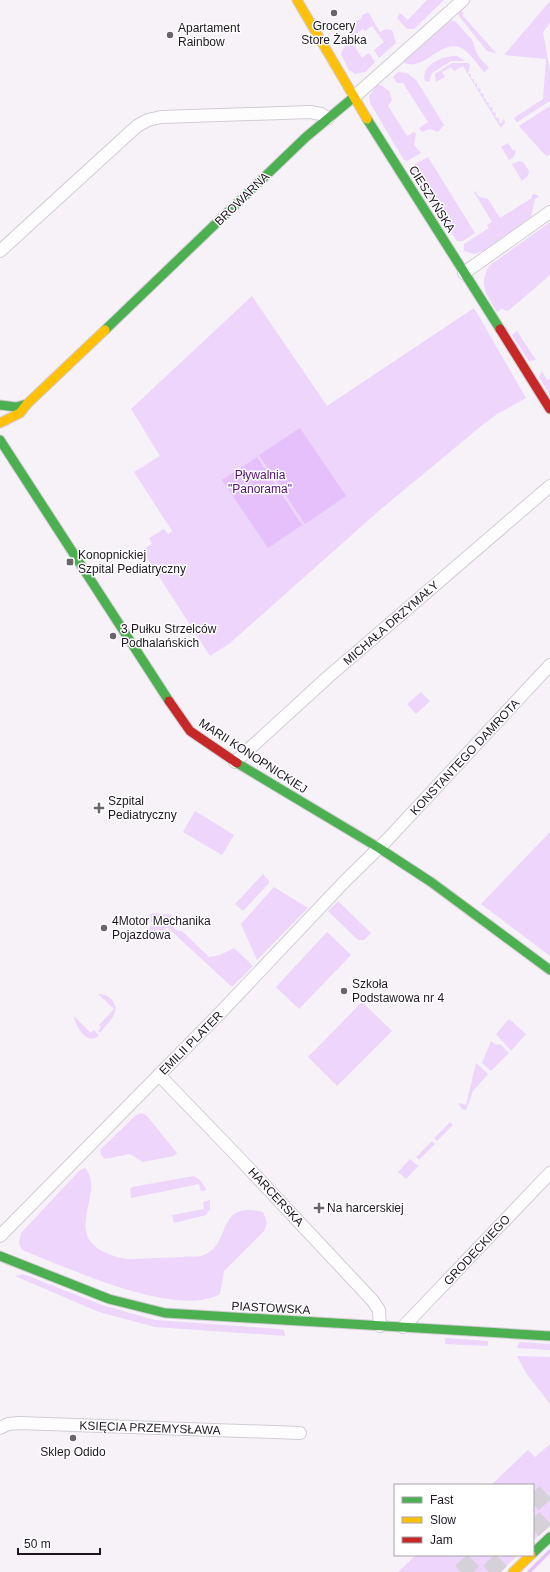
<svg xmlns="http://www.w3.org/2000/svg" width="550" height="1572" viewBox="0 0 550 1572" font-family="Arial,sans-serif">
<style>
.green{fill:#edd5fb}
.water{fill:#e5c0fb}
.lines{fill:none;stroke-linecap:round;stroke-linejoin:round}
.stream{stroke:#e5c0fb;stroke-width:3.5}
.secondary-tunnel{stroke:#d6d1d8;stroke-width:17;stroke-dasharray:17 8;stroke-linecap:butt}
.street-casing{stroke:#d2ccd5;stroke-width:14}
.fast-casing{stroke:#d2ccd5;stroke-width:11}
.slow-casing{stroke:#d2ccd5;stroke-width:11}
.jam-casing{stroke:#d2ccd5;stroke-width:11}
.street{stroke:#fefdfe;stroke-width:12}
.fast{stroke:#4caf50;stroke-width:9}
.slow{stroke:#ffc107;stroke-width:9}
.jam{stroke:#c62828;stroke-width:9}
.poi-dot{fill:#6a646d;stroke:#fff;stroke-width:1.5}
.labels{text-anchor:middle;dominant-baseline:central;stroke-width:3;stroke-linejoin:round;paint-order:stroke}
.poi-label{font-size:12px;fill:#1e1722;stroke:#fff;text-anchor:start}
.street-label{font-size:12px;fill:#1e1722;stroke:#fff}
.park-label{font-size:12px;fill:#530f70;stroke:#fff}
</style>
<rect width="100%" height="100%" fill="#f6f2f8"/>
<g class="green">
<path d="M427 0H444L414 29H407L397 18 400 13 408 20Z"/>
<path d="M550 1V23L543 32 550 71V101L517 122 514 118 543 99 546 59 504 55Z"/>
<path d="M460 10 464 13 462 15 496 53 487 51 459 16 458 12Z"/>
<path d="M368 12 380 32 386 29 392 30 396 43 379 58 374 50 384 42 372 26 365 31 363 29 356 34 357 37 351 41 362 58 369 53 375 62 365 72 355 74 348 69 341 54 352 31 353 33 355 31 353 26 355 22 362 18 361 16Z"/>
<path d="M451 20 456 22 472 40 478 56 489 68 484 72C478 65 471 54 463 49 441 36 424 74 403 62Z"/>
<path d="M457 56 465 61H451L432 73 429 82 425 81C420 65 444 55 457 56Z"/>
<path d="M452 63H468L470 65 468 74H471V79H474V83L477 84V88L481 89 480 93 484 94 483 98 486 99V102L489 103V107L493 108 492 112 496 113 495 117 499 118V123H502L504 118 505 123 501 128 463 66 454 71 451 67 442 72 445 77 436 82 435 74Z"/>
<path d="M398 72 407 73 416 80 444 125 438 132 430 129 422 132 419 128 428 122 403 83H397L393 77Z"/>
<path d="M377 85H381L389 91 392 100 388 106 407 136 414 132 416 134 414 145 421 153 407 161 404 160 370 103 369 96Z"/>
<path d="M550 106V155L546 156 519 126Z"/>
<path d="M508 143 513 151 515 149C516 155 514 157 509 160L501 147Z"/>
<path d="M428 157 475 233 463 241H457L411 171 413 165Z"/>
<path d="M519 161 523 162 529 171 528 176 522 181 512 164Z"/>
<path d="M475 191 479 197 488 199 500 218 532 198 531 196 534 194 539 196 535 199 531 217 483 251 474 254 464 251V244L489 228 487 225 492 222 474 192Z"/>
<path d="M550 222V275L508 311 501 309 497 312C487 294 478 287 489 266Z"/>
<path d="M252 296 327 406 474 308 526 398 497 414 480 427 381 509 230 643 210 656 142 550 152 544 149 538 164 529 168 534 172 531 134 472 160 456 131 409Z"/>
<path d="M517 331 536 360 529 361 512 335Z"/>
<path d="M542 371 547 380 550 379V395L539 377Z"/>
<path d="M421 692 430 701 416 714 407 704Z"/>
<path d="M195 811 234 835 222 855 183 832Z"/>
<path d="M550 832V956L481 904Z"/>
<path d="M263 874 269 881V883L243 911 235 904Z"/>
<path d="M274 887 308 908 257 960 241 924Z"/>
<path d="M338 901 371 933 364 940H358L328 911Z"/>
<path d="M153 913 172 915 169 918 173 922 172 927 178 931H182L209 957 220 955 234 948 253 966 232 987 167 927 158 935 152 936 146 931 153 924 146 917Z"/>
<path d="M327 932 351 955 299 1009 276 987Z"/>
<path d="M98 994C108 994 113 999 116 1008L113 1017 100 1033 98 1031 101 1027 99 1025 114 1009Z"/>
<path d="M362 1002 392 1031 337 1086 308 1057Z"/>
<path d="M74 1016 91 1033 94 1030 99 1035C88 1047 75 1026 74 1016Z"/>
<path d="M509 1019 526 1034 511 1051 496 1034Z"/>
<path d="M491 1041 496 1045 500 1044 509 1053 491 1071 482 1063Z"/>
<path d="M476 1063 488 1074 473 1091 466 1110 462 1109 458 1103 466 1105Z"/>
<path d="M141 1113 146 1115 177 1153 174 1156 143 1162 130 1154 105 1159 101 1155 100 1150 136 1115Z"/>
<path d="M450 1122 453 1125 437 1141 434 1138Z"/>
<path d="M432 1141 435 1144 419 1160 416 1157Z"/>
<path d="M410 1159 418 1166 406 1179 398 1172Z"/>
<path d="M85 1168C106 1193 63 1232 104 1252 112 1256 125 1260 134 1259 150 1258 166 1258 183 1257 188 1256 195 1257 201 1256 234 1247 213 1200 263 1212L267 1223 264 1231 224 1271 220 1294C177 1319 66 1267 22 1250L19 1243 21 1233 80 1170Z"/>
<path d="M194 1176 200 1180 207 1190 201 1191 199 1184 131 1198 130 1189 132 1187Z"/>
<path d="M210 1200V1209L206 1215 174 1223 172 1215 204 1209 203 1202Z"/>
<path d="M23 1274 102 1305 155 1320 279 1329 284 1330 285 1336 155 1327 99 1312 15 1276Z"/>
<path d="M445 1338 488 1341V1346L445 1344Z"/>
<path d="M519 1342 550 1344V1350L517 1348Z"/>
<path d="M517 1356 550 1357V1404L526 1373Z"/>
<path d="M550 1444V1525L533 1541V1485H491L528 1450 535 1457Z"/>
<path d="M416 1555H518L500 1572H398Z"/>
</g>
<g class="water">
<path d="M300 428 346 496 305 524 259 455Z"/>
<path d="M257 457 302 525 268 548 222 480Z"/>
</g>
<g class="lines">
<path class="stream" d="M529 1572 550 1551"/>
<g class="secondary-tunnel">
<path d="M533 1504 550 1488"/>
<path d="M533 1530 550 1514"/>
<path d="M461 1572 479 1555"/>
<path d="M489 1572 506 1555"/>
</g>
<g class="street-casing">
<g id="street">
<path d="M354 97 463 0"/>
<path d="M0 251 137 126 148 120 161 117 310 112 321 114 328 118"/>
<path d="M464 273 550 212"/>
<path d="M235 762 328 677 550 486"/>
<path d="M159 1075 239 1158 373 1301 379 1310 380 1326"/>
<path d="M0 1236 222 1011 345 881 387 840 550 665"/>
<path d="M403 1327 550 1173"/>
<path d="M0 1428 8 1424 19 1423 300 1433"/>
</g>
</g>
<g class="fast-casing">
<g id="fast">
<path d="M367 119 500 329"/>
<path d="M105 330 306 137 354 97"/>
<path d="M0 405 16 407 27 404"/>
<path d="M0 440 169 701"/>
<path d="M237 763 379 848 431 882 550 970"/>
<path d="M0 1256 109 1299 165 1313 550 1336"/>
<path d="M533 1553 550 1537"/>
</g>
</g>
<g class="slow-casing">
<g id="slow">
<path d="M297 0 367 119"/>
<path d="M0 423 20 413 27 404 105 330"/>
<path d="M513 1572 531 1555"/>
</g>
</g>
<g class="jam-casing">
<g id="jam">
<path d="M500 329 550 409"/>
<path d="M169 701 190 731 237 763"/>
</g>
</g>
<use href="#street" class="street"/>
<use href="#fast" class="fast"/>
<use href="#slow" class="slow"/>
<use href="#jam" class="jam"/>
</g>
<g class="poi-dot">
<circle cx="334" cy="13" r="4"/>
<circle cx="170" cy="35" r="4"/>
<rect x="66" y="558" width="8" height="8" rx="2"/>
<circle cx="113" cy="636" r="4"/>
<path d="M97 802h4v4h4v4h-4v4h-4v-4h-4v-4h4z"/>
<circle cx="104" cy="928" r="4"/>
<circle cx="344" cy="991" r="4"/>
<path d="M317 1202h4v4h4v4h-4v4h-4v-4h-4v-4h4z"/>
<circle cx="73" cy="1438" r="4"/>
</g>
<g class="labels">
<g class="poi-label">
<text x="334" y="26" text-anchor="middle">Grocery<tspan x="334" dy="14">Store Żabka</tspan></text>
<text x="178" y="28">Apartament<tspan x="178" dy="14">Rainbow</tspan></text>
<text x="78" y="555">Konopnickiej<tspan x="78" dy="14">Szpital Pediatryczny</tspan></text>
<text x="121" y="629">3 Pułku Strzelców<tspan x="121" dy="14">Podhalańskich</tspan></text>
<text x="108" y="801">Szpital<tspan x="108" dy="14">Pediatryczny</tspan></text>
<text x="112" y="921">4Motor Mechanika<tspan x="112" dy="14">Pojazdowa</tspan></text>
<text x="352" y="984">Szkoła<tspan x="352" dy="14">Podstawowa nr 4</tspan></text>
<text x="327" y="1208">Na harcerskiej</text>
<text x="73" y="1452" text-anchor="middle">Sklep Odido</text>
</g>
<g class="street-label">
<text transform="translate(242 199) rotate(-44)">BROWARNA</text>
<text transform="translate(432 199) rotate(58)">CIESZYŃSKA</text>
<text transform="translate(391 623) rotate(-41)">MICHAŁA DRZYMAŁY</text>
<text transform="translate(253 756) rotate(33)">MARII KONOPNICKIEJ</text>
<text transform="translate(465 757) rotate(-47)">KONSTANTEGO DAMROTA</text>
<text transform="translate(191 1043) rotate(-45)">EMILII PLATER</text>
<text transform="translate(276 1197) rotate(47)">HARCERSKA</text>
<text transform="translate(477 1250) rotate(-47)">GRODECKIEGO</text>
<text transform="translate(271 1308) rotate(3)">PIASTOWSKA</text>
<text transform="translate(150 1428) rotate(2)">KSIĘCIA PRZEMYSŁAWA</text>
</g>
<g class="park-label">
<text x="260" y="475">Pływalnia<tspan x="260" dy="14">"Panorama"</tspan></text>
</g>
</g>
<rect x="394" y="1484" width="140" height="72" fill="#ffffff" stroke="#a5a2a7"/>
<rect x="402" y="1497" width="20" height="6" fill="#4caf50" stroke="#a5a2a7"/>
<text x="430" y="1504" font-size="12" fill="#1e1722">Fast</text>
<rect x="402" y="1517" width="20" height="6" fill="#ffc107" stroke="#a5a2a7"/>
<text x="430" y="1524" font-size="12" fill="#1e1722">Slow</text>
<rect x="402" y="1537" width="20" height="6" fill="#c62828" stroke="#a5a2a7"/>
<text x="430" y="1544" font-size="12" fill="#1e1722">Jam</text>
<path d="M18 1548v6h82v-6" fill="none" stroke="#1e1722" stroke-width="2"/>
<text x="24" y="1548" font-size="12" fill="#1e1722" stroke="#ffffff" stroke-width="3" paint-order="stroke">50 m</text>
</svg>
